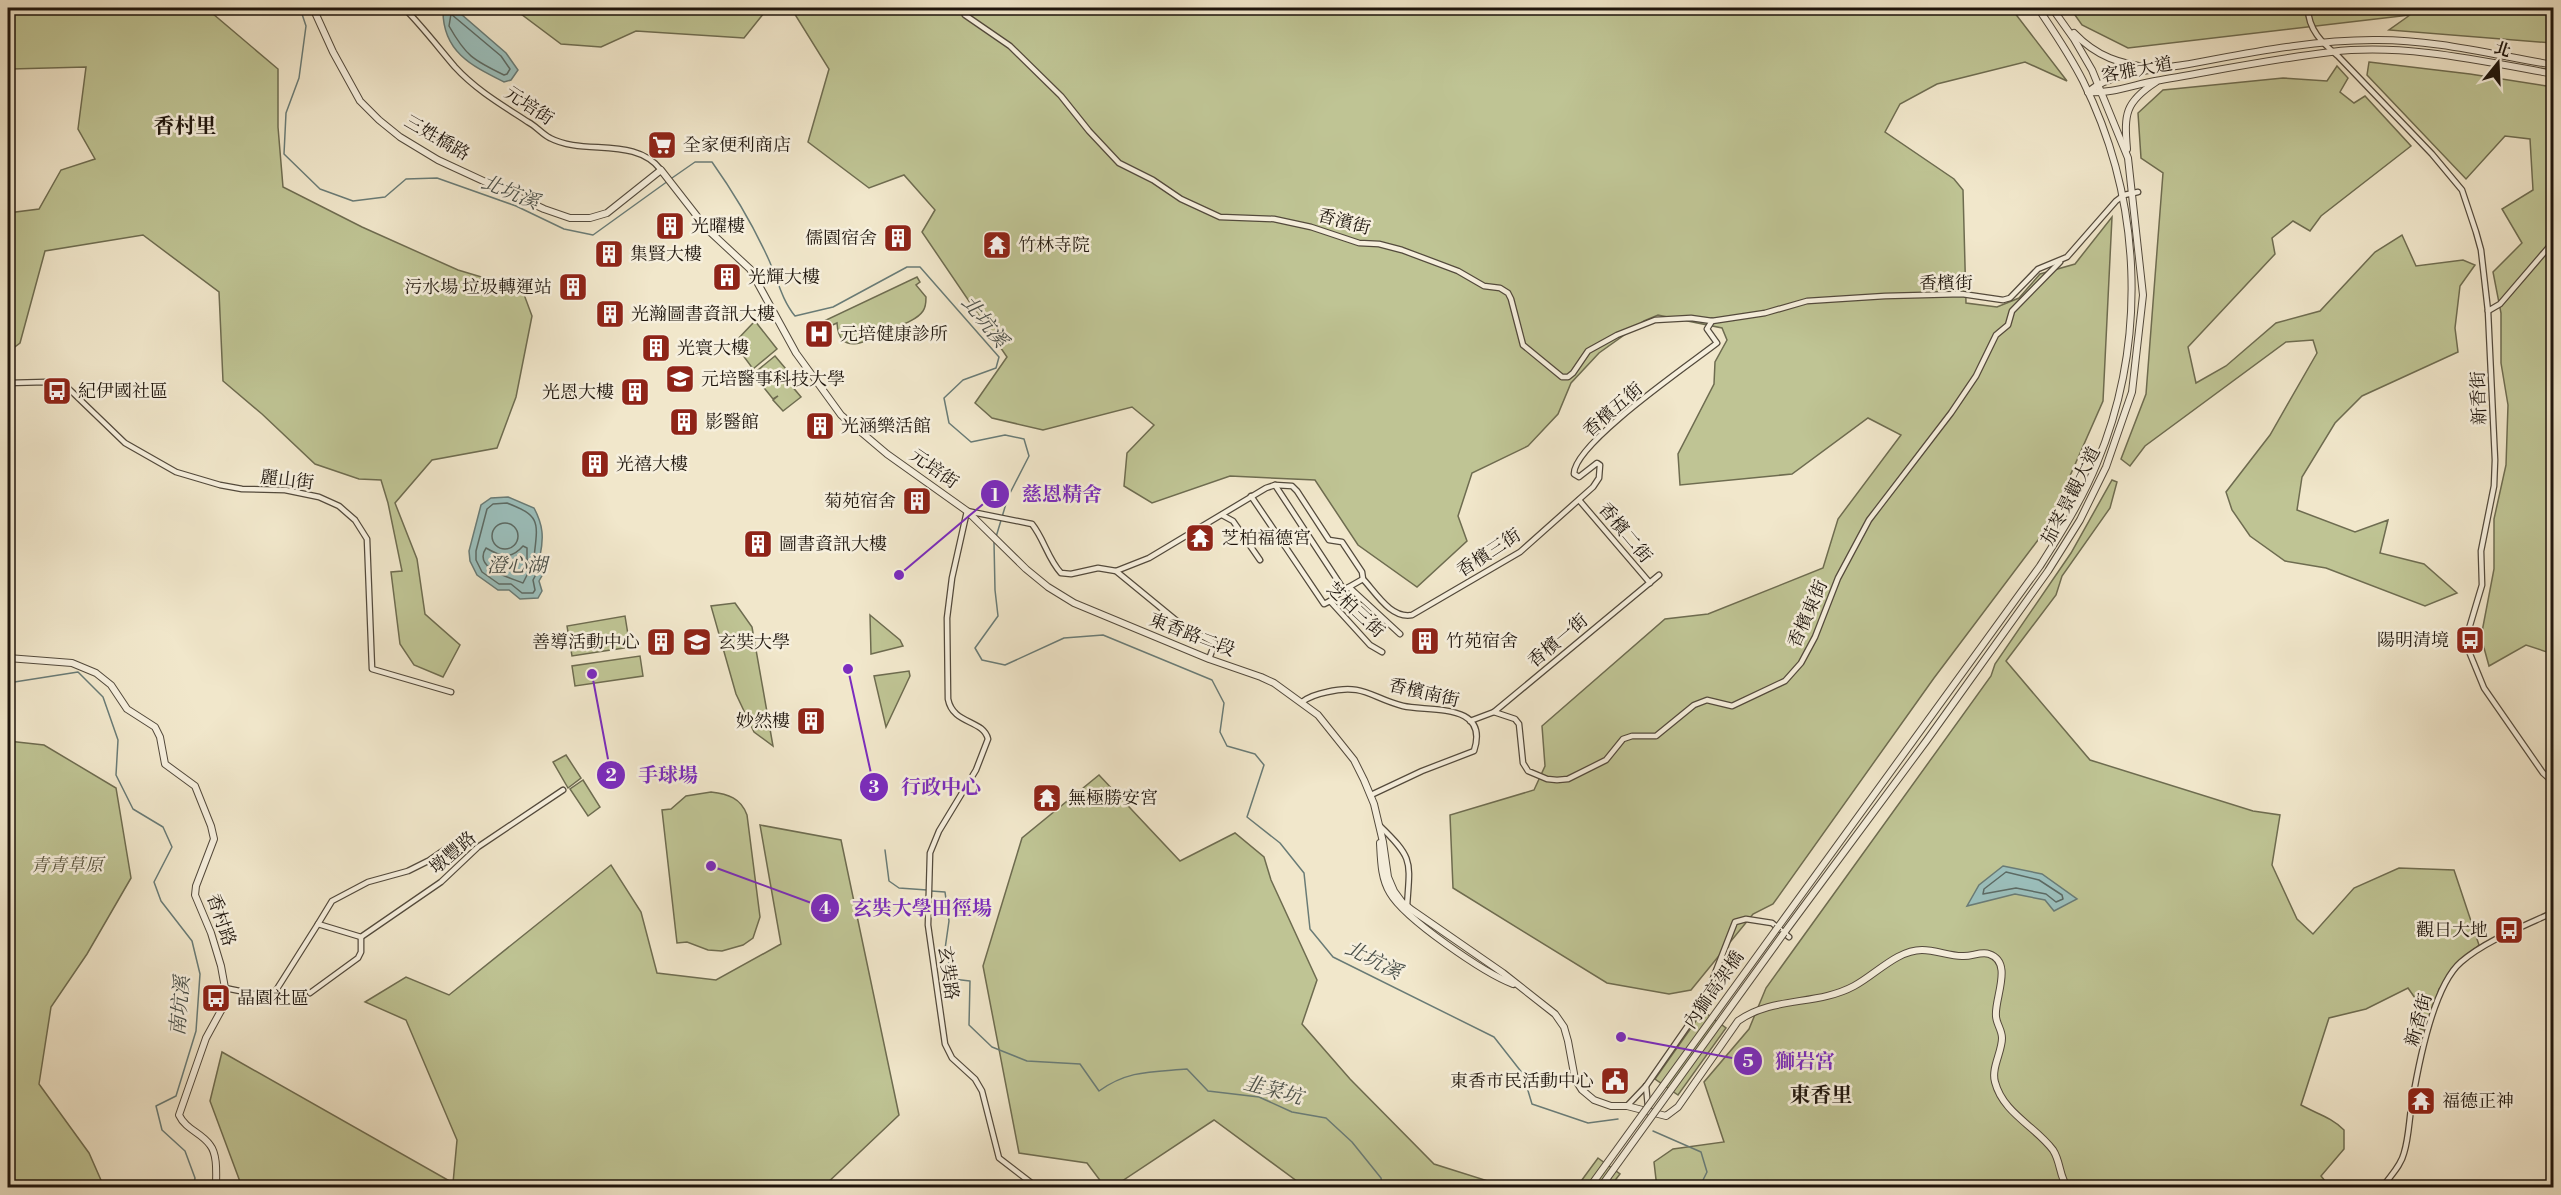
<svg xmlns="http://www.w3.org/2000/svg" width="2561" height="1195" viewBox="0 0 2561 1195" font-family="'Libre Bodoni','Noto Serif TC',serif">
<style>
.green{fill:#bfc494;stroke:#6e6c50;stroke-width:1.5}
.water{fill:#9bbfbc;stroke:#697b76;stroke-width:1.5}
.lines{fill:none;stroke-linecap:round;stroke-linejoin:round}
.shore{stroke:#5c6a64;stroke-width:1.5}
.stream{stroke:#697b76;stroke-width:1.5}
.minor-casing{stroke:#534a3c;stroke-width:7}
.tertiary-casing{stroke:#534a3c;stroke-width:8}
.minor{stroke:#f6efdd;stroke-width:4.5}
.tertiary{stroke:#f6efdd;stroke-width:6}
.tertiary-bridge-casing{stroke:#534a3c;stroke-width:8;stroke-linecap:butt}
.tertiary-bridge{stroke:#f6efdd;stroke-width:6}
.labels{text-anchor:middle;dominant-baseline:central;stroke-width:5;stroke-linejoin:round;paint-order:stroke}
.street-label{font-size:18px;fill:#1e150d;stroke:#f6efdd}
.poi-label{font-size:18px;fill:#1e150d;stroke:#f6efdd;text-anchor:start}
.park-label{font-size:18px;font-style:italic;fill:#56523c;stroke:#f6efdd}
.water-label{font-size:20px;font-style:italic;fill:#4a504a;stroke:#f6efdd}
.quarter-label{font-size:21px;font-weight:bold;fill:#1e150d;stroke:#f6efdd}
.leader{fill:none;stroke:#7b2cbf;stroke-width:2}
.callout-dot{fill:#7b2cbf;stroke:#f6efdd;stroke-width:2}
.mark-label{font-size:18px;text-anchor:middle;font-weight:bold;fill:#fff}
.callout-label{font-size:20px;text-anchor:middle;font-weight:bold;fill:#7b2cbf;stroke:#f6efdd;stroke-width:5;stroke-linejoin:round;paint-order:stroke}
</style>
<rect width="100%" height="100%" fill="#f1e7cb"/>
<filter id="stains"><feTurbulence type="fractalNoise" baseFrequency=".00333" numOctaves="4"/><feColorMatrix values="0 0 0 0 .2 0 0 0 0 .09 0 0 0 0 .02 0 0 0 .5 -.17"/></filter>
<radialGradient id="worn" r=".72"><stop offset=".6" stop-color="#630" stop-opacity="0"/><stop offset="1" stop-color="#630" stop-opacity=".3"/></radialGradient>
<g class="green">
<path d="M8 8H206L278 69V127L283 187 362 227 458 270 522 289 532 316 516 397 497 448 432 460 395 503 417 559 425 614 460 645 443 677 414 665 400 644 391 572 402 571 388 503 381 480 359 479 315 464 262 414 223 381 219 292 143 235 45 251 20 343 8 352V213L39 209 61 170 95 159 78 129 86 67 11 69 8 61Z"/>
<path d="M513 8H768L744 38 636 31 601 47 561 44Z"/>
<path d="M791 8H2011L2067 81 2025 62 1937 84 1900 104 1885 132 1954 179 1963 190 1966 303 1997 307 2019 298 2040 274 2075 264 2112 217 2103 401 2047 528 1934 678 1773 904 1753 914 1691 990 1669 994 1607 983 1453 888 1450 815 1534 790 1545 766 1542 726 1665 619 1708 614 1823 568 1838 519 1901 435 1868 418 1792 474 1680 485 1678 454 1714 384 1715 362 1727 340 1722 328 1658 315 1644 321 1599 353 1571 383 1558 414 1528 446 1472 473 1458 516 1467 541 1417 587 1358 545 1315 480 1230 476 1152 503 1124 486 1127 453 1154 425 1132 407 1043 430 992 418 975 403 1007 357 922 232 935 210 904 175 869 188 808 142 829 69Z"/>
<path d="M2070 8H2553V43L2389 30 2410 15 2128 48 2082 25Z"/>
<path d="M2369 62 2470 74 2553 87V654L2526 645 2489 666 2481 637 2494 569V519L2506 465 2508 405 2501 363V313L2493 272 2522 243 2502 209 2533 190 2530 139 2505 136 2466 179 2367 75Z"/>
<path d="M2337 66 2348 78 2340 92 2354 103 2365 96 2411 146 2321 216 2310 231 2293 221 2272 238 2275 254 2188 347 2196 383 2226 366 2276 323 2320 311 2375 252 2402 235 2416 266 2463 260 2475 265 2460 286 2455 328 2458 352 2362 396 2335 423 2302 477 2297 510 2355 532 2388 520 2380 553 2424 564 2457 593 2425 606 2326 568 2285 561 2250 536 2232 510 2226 492 2270 435 2317 353 2313 340 2286 342 2145 446 2130 466 2121 459 2146 394 2163 173 2141 158 2138 113 2163 90 2283 78 2327 81Z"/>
<path d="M917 277 920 282 916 285 926 297C926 302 926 307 923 311 917 320 901 325 891 329 873 338 839 360 837 323L828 327 824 321Z"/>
<path d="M755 321 777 349 753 369 734 343Z"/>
<path d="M775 356 796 381 791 385 801 397 783 411 773 400 778 396 773 399 753 374Z"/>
<path d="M2112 480 2117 482 2110 508 2062 576 2056 595 2006 661 2090 760 2253 811 2280 815 2272 865 2297 919 2313 934 2354 888 2399 868 2454 870 2479 945 2439 989 2427 1031 2414 1027 2421 1020 2422 1008 2408 988 2366 1009 2329 1018 2301 1105C2317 1114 2331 1117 2344 1130V1149L2321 1176 2330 1187 1657 1188 1654 1162 1673 1149 1724 1142 1704 1082 1749 1029 1766 988 1991 676 1995 664 2071 553Z"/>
<path d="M735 603 752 627 773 746 754 732 736 694 711 606Z"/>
<path d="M870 615 900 640 903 646 871 654Z"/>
<path d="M625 616 630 647 572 656 567 626Z"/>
<path d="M640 656 643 676 575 686 572 666Z"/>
<path d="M909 671 910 676 886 727 874 676Z"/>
<path d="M8 741 44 745 116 788 131 878 87 954 51 1007 39 1084 89 1153 104 1187H8Z"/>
<path d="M566 755 581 778 568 788 553 762Z"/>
<path d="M1099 775 1180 861 1235 833 1264 857 1271 880 1317 980 1302 1024 1350 1079 1434 1164 1488 1181 1489 1187H1305L1214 1120 1113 1187H1105L1087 1163 1019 1153 983 966 1022 838Z"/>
<path d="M583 780 600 807 588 816 570 789Z"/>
<path d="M711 792C728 794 741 798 747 815L760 917 753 938 743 945 722 951 708 950 687 942 677 943 662 810 671 809 686 796Z"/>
<path d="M760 825 841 840 899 1115 823 1187H242L210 1101 222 1052 453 1183 457 1140 406 1020 365 1002 406 977 449 995 611 865 641 912 657 973 716 980 781 944Z"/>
<path d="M1703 1011 1726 1028 1678 1095 1655 1079Z"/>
<path d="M1598 1158 1620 1174 1610 1187 1576 1188Z"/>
</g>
<g class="water">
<path d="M447 8H454L506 53 518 70 511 80 504 82C472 66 443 52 443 11Z"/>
<path d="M508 497 534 508C543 525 544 537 540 556L548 565 539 581 542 591 538 598 520 599 509 590H498L477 575 470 561 469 551 481 505 491 498Z"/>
<path d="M2003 866 2042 874 2077 899 2054 911 2045 900 2015 894 1967 906 1979 885Z"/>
</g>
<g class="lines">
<g class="shore">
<path d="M451 14 501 56 510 69 507 74 504 75C473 60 466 56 449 26Z"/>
<path d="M507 503C541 516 538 522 534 557L540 567 533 580 535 590 533 593H522L511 584H499L482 572 476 560V551L487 509 493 504Z"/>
<circle cx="505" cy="536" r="13"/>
<path d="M523 546 527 548V559L531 567 523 583C512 578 472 569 486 548 500 556 510 561 523 546Z"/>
<path d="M2006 872 2039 880 2062 895 2063 899 2056 902 2046 894 2016 888 1983 894 1984 889Z"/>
</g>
<g class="stream">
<path d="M300 8 306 26 299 78 286 113 284 154 320 189 353 201 385 197 406 179 437 178 516 206 564 229 593 235 668 181"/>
<path d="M672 178 695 162H712C734 193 752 223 768 258 777 277 781 299 795 316L833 307 907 267H920L999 357 996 368 963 380 944 398 949 423 971 442 1005 435 1024 439 1029 456 1008 497 996 537"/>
<path d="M994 542 995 590 998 616 975 648 982 660 1005 665 1064 638 1103 635 1212 680 1224 703 1220 732 1227 746 1255 754 1264 765 1247 817 1280 843 1304 873 1310 929 1333 957 1494 1037 1523 1074 1532 1104 1588 1123 1618 1119"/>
<path d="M8 683 78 672 103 697 118 740 116 775 133 809 163 827 172 847 154 882 161 901 192 941 200 974 196 1031 176 1096 156 1106 162 1130 185 1151 195 1178 193 1188"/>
<path d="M885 850 889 881 899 888 927 890"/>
<path d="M931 891 945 892 949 921 945 949 953 979 970 981 969 1025 992 1047 1027 1061 1080 1064 1099 1091C1128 1070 1152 1072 1187 1069L1208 1091 1259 1097 1292 1112 1326 1118 1352 1142 1381 1178 1383 1188"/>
<path d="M1653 1131 1701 1152 1707 1172 1699 1188"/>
</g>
<g class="minor-casing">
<g id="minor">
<path d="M404 8C422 26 438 47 455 67 476 90 502 105 528 122 536 126 542 134 550 138 584 156 635 136 661 170"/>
<path d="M2308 8C2308 29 2322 43 2338 56L2432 154 2462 190 2476 232 2481 250 2488 311 2495 460 2494 486 2481 551 2482 585 2468 632V649L2484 688 2543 773 2554 783"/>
<path d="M965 15 1010 46 1061 96 1089 131 1119 163 1153 180 1181 199 1220 217 1274 219 1311 227 1359 243 1379 244 1402 250 1458 271 1484 286 1500 288 1508 293 1511 299 1523 345 1562 377H1568L1573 373 1588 351 1617 335 1655 320 1691 318 1712 321 1765 313 1807 301 1885 296 1962 294 2003 300 2010 298 2038 269 2067 257 2116 201 2124 195 2138 192"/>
<path d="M2488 311 2500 304 2554 241"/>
<path d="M8 383 46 382 69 389 125 443 176 472 220 485 242 489 285 490 319 497 339 506 355 520 367 539 372 669 451 692"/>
<path d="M1275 485 1344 590 1349 587 1400 634"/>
<path d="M1251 496 1324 604 1330 601 1370 645 1382 652"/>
<path d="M1579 500 1650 583"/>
<path d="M1222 515 1233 521 1260 560"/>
<path d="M1116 571 1149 558 1266 488 1275 485 1292 486 1297 491 1329 540 1342 542 1362 572 1363 579C1376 593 1391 619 1412 615L1520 552 1593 487 1599 478 1600 465 1597 463 1579 477 1574 474C1573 444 1690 364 1717 343L1707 329 1712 321"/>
<path d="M1349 587 1363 579"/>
<path d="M1330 601 1344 590"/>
<path d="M1302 702C1310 696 1317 694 1327 692 1364 683 1371 698 1403 706 1429 712 1490 702 1474 751L1422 771 1371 795"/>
<path d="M1494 712 1515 719 1519 724 1523 763 1528 771 1547 779 1557 780 1568 779 1606 760 1623 739 1632 736H1656L1694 705 1707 700 1732 706 1785 681 1801 663 1815 637 1838 578 1869 520 1951 413 1976 376 1996 335 2008 325 2012 311 2060 262"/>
<path d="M1470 721 1494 712 1659 575"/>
<path d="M1380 826C1414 859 1410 861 1407 906"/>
<path d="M318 924 332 901 368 882 408 871 428 861 451 845"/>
<path d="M225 988 265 996 275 992 318 924 361 937 441 882 478 847 563 790"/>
<path d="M310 993 358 958 361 952V937"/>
<path d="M1646 1086 1648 1107"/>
<path d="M1627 1106 1646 1086 1703 1004 1735 922 1746 919 1772 923 1789 937"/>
<path d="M1038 1188 999 1158 982 1091 975 1079 952 1058 945 1044 928 925 930 853 939 831 976 770 988 739C983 719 953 725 948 699L947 618 952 578 967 511 1032 524C1044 539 1048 559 1061 573L1071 574 1098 568 1116 571 1183 626 1215 643 1209 659"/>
<path d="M2382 1188C2390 1176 2401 1166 2404 1153 2409 1137 2409 1119 2412 1103 2418 1067 2433 986 2461 962 2485 941 2524 926 2554 912"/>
</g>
</g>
<g class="tertiary-casing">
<g id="tertiary">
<path d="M313 8 333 52 360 101 379 120 400 137 438 160 544 209 570 218H590L607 213 661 170 707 229 750 269 796 353 841 415 887 454 967 511 1026 569 1048 587 1074 603 1209 659 1261 677 1274 683 1318 715 1354 760 1364 780 1374 804 1383 842 1388 877 1394 891 1402 902 1412 910 1503 973 1555 1014 1564 1027 1568 1041 1575 1079 1582 1090 1594 1100 1611 1106H1627L1666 1116 1678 1107 1738 1021C1773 996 1817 1006 1854 986 1875 975 1897 950 1922 950 1936 950 1949 956 1962 956 1971 957 1981 951 1989 954 2014 962 1994 999 1996 1016 1996 1023 2002 1030 2002 1038 2002 1052 1991 1068 1995 1082 2003 1113 2035 1126 2053 1150 2061 1162 2059 1177 2068 1188"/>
<path d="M2074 33C2097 57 2120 64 2152 68"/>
<path d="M2088 92C2111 72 2153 70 2183 65 2245 54 2309 40 2373 40 2433 39 2494 55 2554 65"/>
<path d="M2088 92C2111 94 2133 85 2155 81 2214 71 2272 59 2331 52 2404 43 2482 61 2554 74"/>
<path d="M2127 149C2124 114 2125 102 2156 82"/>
<path d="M8 658 72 663 96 673 111 685 127 709 155 727 160 737 165 764 195 786 211 826 214 839 196 886 195 895 211 933 221 966 225 988 223 1007 206 1038 179 1115C186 1130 201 1132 210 1145 218 1155 216 1175 216 1188"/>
<path d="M1380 843C1381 861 1381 878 1390 893 1405 919 1484 973 1513 984"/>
<path d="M1778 927 2040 566C2061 533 2082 500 2097 463 2148 340 2142 200 2083 81 2070 55 2054 32 2038 8"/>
<path d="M1784 933 1927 740 2048 571 2080 520 2106 467 2132 392 2143 295 2128 158 2092 70 2074 39 2052 8"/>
</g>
</g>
<use href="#minor" class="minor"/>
<use href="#tertiary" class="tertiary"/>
<g class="tertiary-bridge-casing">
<g id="tertiary-bridge">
<path d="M1589 1188 1778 927"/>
<path d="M1600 1188 1784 933"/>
</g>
</g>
<use href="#tertiary-bridge" class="tertiary-bridge"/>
</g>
<defs>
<g id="supermarket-square" transform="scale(1.5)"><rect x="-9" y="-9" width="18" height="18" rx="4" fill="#8f2418" stroke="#f6efdd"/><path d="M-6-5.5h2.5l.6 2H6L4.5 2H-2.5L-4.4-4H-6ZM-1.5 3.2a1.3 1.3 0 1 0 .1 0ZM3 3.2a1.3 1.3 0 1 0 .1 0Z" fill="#fff"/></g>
<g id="building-square" transform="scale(1.5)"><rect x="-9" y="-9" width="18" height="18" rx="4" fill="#8f2418" stroke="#f6efdd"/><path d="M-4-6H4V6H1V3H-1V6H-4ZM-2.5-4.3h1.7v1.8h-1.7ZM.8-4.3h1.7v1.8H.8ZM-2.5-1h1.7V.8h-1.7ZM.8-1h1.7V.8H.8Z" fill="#fff"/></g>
<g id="temple-square" transform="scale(1.5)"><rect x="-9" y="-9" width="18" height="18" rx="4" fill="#8f2418" stroke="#f6efdd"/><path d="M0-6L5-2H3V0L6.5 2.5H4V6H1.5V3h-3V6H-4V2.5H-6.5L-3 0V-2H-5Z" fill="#fff"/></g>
<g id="hospital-square" transform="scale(1.5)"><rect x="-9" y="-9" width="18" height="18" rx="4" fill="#8f2418" stroke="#f6efdd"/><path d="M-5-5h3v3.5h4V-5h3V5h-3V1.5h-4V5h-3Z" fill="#fff"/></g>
<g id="university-square" transform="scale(1.5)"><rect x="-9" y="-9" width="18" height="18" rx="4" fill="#8f2418" stroke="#f6efdd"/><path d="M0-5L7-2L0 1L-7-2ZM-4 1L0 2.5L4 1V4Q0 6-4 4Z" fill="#fff"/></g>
<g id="bus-square" transform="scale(1.5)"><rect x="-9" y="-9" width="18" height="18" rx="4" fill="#8f2418" stroke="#f6efdd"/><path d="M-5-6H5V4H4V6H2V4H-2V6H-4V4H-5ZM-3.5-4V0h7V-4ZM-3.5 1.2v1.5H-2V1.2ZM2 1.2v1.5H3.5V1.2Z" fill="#fff"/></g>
<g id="civic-square" transform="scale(1.5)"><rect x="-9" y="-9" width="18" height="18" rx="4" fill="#8f2418" stroke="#f6efdd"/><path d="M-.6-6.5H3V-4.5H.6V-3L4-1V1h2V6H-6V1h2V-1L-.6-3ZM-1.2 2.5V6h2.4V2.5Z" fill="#fff"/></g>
</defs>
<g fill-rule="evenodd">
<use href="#supermarket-square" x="662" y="145"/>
<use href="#building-square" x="670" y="226"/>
<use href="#building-square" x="898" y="238"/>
<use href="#temple-square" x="997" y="245"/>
<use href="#building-square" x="609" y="254"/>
<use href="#building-square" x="727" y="277"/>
<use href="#building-square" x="573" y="287"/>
<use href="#building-square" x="610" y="314"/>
<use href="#hospital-square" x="819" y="334"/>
<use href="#building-square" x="656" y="348"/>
<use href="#university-square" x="680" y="379"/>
<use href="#bus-square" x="57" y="391"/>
<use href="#building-square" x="635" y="392"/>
<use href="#building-square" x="684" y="422"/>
<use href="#building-square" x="820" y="426"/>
<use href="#building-square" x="595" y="464"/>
<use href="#building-square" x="917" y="501"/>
<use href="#temple-square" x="1200" y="538"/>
<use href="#building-square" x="758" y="544"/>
<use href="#bus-square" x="2470" y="640"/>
<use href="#building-square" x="1425" y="641"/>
<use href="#building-square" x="661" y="642"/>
<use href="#university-square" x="697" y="642"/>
<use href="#building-square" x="811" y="721"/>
<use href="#temple-square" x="1047" y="798"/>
<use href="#bus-square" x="2509" y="930"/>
<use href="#bus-square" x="216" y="998"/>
<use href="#civic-square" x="1615" y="1081"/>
<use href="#temple-square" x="2421" y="1101"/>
</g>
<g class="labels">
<g class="street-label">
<text transform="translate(2137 70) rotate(-10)">客雅大道</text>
<text transform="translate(529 106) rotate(34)">元培街</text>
<text transform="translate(437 138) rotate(30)">三姓橋路</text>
<text transform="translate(1344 222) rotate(15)">香濱街</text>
<text x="1946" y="283">香檳街</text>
<text transform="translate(2479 398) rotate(-92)">新香街</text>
<text transform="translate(1613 410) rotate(-41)">香檳五街</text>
<text transform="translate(934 469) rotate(35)">元培街</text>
<text transform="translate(287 480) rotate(7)">麗山街</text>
<text transform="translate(2071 496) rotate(-63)">茄苳景觀大道</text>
<text transform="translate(1625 533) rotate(50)">香檳二街</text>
<text transform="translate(1489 553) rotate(-33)">香檳三街</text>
<text transform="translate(1355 610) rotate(43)">芝柏三街</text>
<text transform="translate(1808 614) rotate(-66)">香檳東街</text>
<text transform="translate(1192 635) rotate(21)">東香路二段</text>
<text transform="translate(1558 641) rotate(-40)">香檳一街</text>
<text transform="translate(1424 693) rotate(13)">香檳南街</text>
<text transform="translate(453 853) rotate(-41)">墩豐路</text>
<text transform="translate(221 920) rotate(71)">香村路</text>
<text transform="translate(948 973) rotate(82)">玄奘路</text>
<text transform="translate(1714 990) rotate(-55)">內獅高架橋</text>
<text transform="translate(2419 1020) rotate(-74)">新香街</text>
</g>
<g class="poi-label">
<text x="683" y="145">全家便利商店</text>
<text x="691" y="226">光曜樓</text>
<text x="877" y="238" text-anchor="end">儒園宿舍</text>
<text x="1018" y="245">竹林寺院</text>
<text x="630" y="254">集賢大樓</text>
<text x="748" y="277">光輝大樓</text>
<text x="552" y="287" text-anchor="end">污水場 垃圾轉運站</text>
<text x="631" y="314">光瀚圖書資訊大樓</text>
<text x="840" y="334">元培健康診所</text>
<text x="677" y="348">光寰大樓</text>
<text x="701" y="379">元培醫事科技大學</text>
<text x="78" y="391">紀伊國社區</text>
<text x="614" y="392" text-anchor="end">光恩大樓</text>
<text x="705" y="422">影醫館</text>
<text x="841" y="426">光涵樂活館</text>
<text x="616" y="464">光禧大樓</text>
<text x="896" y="501" text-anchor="end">菊苑宿舍</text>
<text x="1221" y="538">芝柏福德宮</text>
<text x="779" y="544">圖書資訊大樓</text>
<text x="2449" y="640" text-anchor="end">陽明清境</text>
<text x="1446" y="641">竹苑宿舍</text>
<text x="640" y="642" text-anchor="end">善導活動中心</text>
<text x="718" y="642">玄奘大學</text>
<text x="790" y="721" text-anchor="end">妙然樓</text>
<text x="1068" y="798">無極勝安宮</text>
<text x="2488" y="930" text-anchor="end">觀日大地</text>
<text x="237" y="998">晶園社區</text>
<text x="1594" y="1081" text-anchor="end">東香市民活動中心</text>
<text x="2442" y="1101">福德正神</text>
</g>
<g class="park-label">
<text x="67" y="865">青青草原</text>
</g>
<g class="water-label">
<text transform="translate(510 193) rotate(22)">北坑溪</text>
<text transform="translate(984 322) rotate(51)">北坑溪</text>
<text x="517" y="566">澄心湖</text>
<text transform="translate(1373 961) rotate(27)">北坑溪</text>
<text transform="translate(181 1006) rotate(-85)">南坑溪</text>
<text transform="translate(1273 1091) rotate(15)">韭菜坑</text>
</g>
<g class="quarter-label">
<text x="185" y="127">香村里</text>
<text x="1821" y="1096">東香里</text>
</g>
</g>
<path class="leader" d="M899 575L995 494M592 674L611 775M848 669L874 787M711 866L825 908M1621 1037L1748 1061"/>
<g class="callout-dot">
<circle cx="899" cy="575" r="6"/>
<circle cx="592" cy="674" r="6"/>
<circle cx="848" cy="669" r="6"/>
<circle cx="711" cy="866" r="6"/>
<circle cx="1621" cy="1037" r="6"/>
<circle cx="995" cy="494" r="15"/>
<circle cx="611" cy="775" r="15"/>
<circle cx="874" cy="787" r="15"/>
<circle cx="825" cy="908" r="15"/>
<circle cx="1748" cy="1061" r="15"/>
</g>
<g class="mark-label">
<text x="995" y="501">1</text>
<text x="611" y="781">2</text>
<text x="874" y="793">3</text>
<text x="825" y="914">4</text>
<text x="1748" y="1067">5</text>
</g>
<g class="callout-label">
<text x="1062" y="501">慈恩精舍</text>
<text x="668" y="782">手球場</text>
<text x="941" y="794">行政中心</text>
<text x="922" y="915">玄奘大學田徑場</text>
<text x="1805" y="1068">獅岩宮</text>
</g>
<rect width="2561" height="1195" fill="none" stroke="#f1e7cb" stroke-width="30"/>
<rect x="9" y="9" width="2543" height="1177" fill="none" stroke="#1e150d" stroke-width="3"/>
<rect x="15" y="15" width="2531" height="1165" fill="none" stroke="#1e150d" stroke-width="1.5"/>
<g transform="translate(2498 63) rotate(18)" stroke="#f6efdd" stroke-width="4.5" paint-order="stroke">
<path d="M0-4.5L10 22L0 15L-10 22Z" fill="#1e150d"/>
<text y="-9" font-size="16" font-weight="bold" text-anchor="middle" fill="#1e150d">北</text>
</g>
<rect width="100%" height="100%" filter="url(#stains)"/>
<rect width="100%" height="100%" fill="url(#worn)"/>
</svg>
